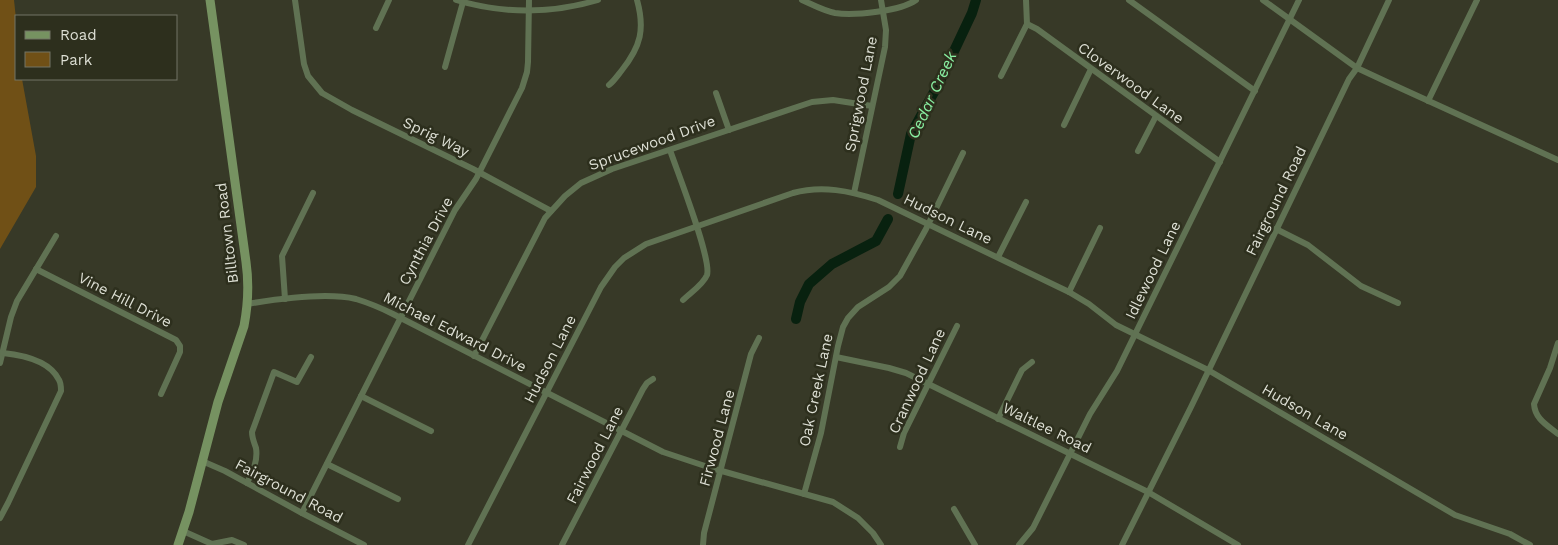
<svg xmlns="http://www.w3.org/2000/svg" width="1558" height="545" viewBox="0 0 1558 545" font-family="'Work Sans',sans-serif">
<style>
.green{fill:#705016}
.lines{fill:none;stroke-linecap:round;stroke-linejoin:round}
.river{stroke:#08210f;stroke-width:10}
.street{stroke:#607253;stroke-width:6}
.secondary{stroke:#769261;stroke-width:9}
.labels{text-anchor:middle;dominant-baseline:central;stroke-width:5;stroke-linejoin:round;paint-order:stroke}
.street-label{font-size:15px;fill:#dddfd4;stroke:#2d2f1d}
.water-label{font-size:16px;font-style:italic;fill:#89f0a2;stroke:#2d2f1d}
</style>
<rect width="100%" height="100%" fill="#373927"/>
<path class="green" d="M0 0H14L16 19V79H22L36 156V187L0 249Z"/>
<g class="lines">
<g class="river">
<path d="M898 194 911 134 939 83 972 13 976 0"/>
<path d="M796 319 800 302 809 284 832 264 876 241 888 219"/>
</g>
<g class="street">
<path d="M295 0 304 64 308 76 322 93 352 110 473 169 551 211"/>
<path d="M456 0C502 14 552 14 598 0"/>
<path d="M802 0C813 5 824 11 835 13 854 16 901 11 916 0"/>
<path d="M1129 0 1255 91"/>
<path d="M1263 0 1357 68 1387 82 1558 160"/>
<path d="M1027 24 1037 29 1220 162"/>
<path d="M376 28 389 0"/>
<path d="M445 67 463 2"/>
<path d="M1001 76 1027 24 1026 0"/>
<path d="M609 85C614 81 618 75 622 70 641 46 645 29 637 0"/>
<path d="M716 93 729 130"/>
<path d="M1428 101 1477 0"/>
<path d="M1064 125 1091 69"/>
<path d="M670 150C677 171 712 259 707 275 703 285 690 293 683 300"/>
<path d="M1138 151 1156 116"/>
<path d="M854 193 885 47 886 30 881 0"/>
<path d="M1276 229 1308 245 1361 286 1398 303"/>
<path d="M998 257 1026 202"/>
<path d="M36 269 176 340 180 346V352L161 394"/>
<path d="M1069 292 1100 228"/>
<path d="M285 299 282 256 313 193"/>
<path d="M247 304C277 299 327 292 356 299 369 303 381 308 393 314L663 452 711 468 833 502 858 518 873 533 881 545"/>
<path d="M1558 343 1550 368 1534 404C1535 419 1547 425 1558 434"/>
<path d="M474 356 545 218 565 196 581 183 612 169 812 102 833 100 872 106"/>
<path d="M836 357 889 368 906 373 1148 492 1238 545"/>
<path d="M0 363 11 317 17 301 56 236"/>
<path d="M361 396 431 431"/>
<path d="M998 419 1022 370 1032 362"/>
<path d="M900 447 904 433 957 326"/>
<path d="M202 461 225 471 302 513 364 545"/>
<path d="M327 464 398 499"/>
<path d="M247 483C253 471 258 461 256 448 254 442 252 438 252 432L274 372 297 382 311 357"/>
<path d="M804 494 821 433 838 346 843 327 848 318 858 307 889 287 900 276 926 229 963 153"/>
<path d="M954 509 975 545"/>
<path d="M302 513 455 210 476 179 522 88 527 72 528 62 529 0"/>
<path d="M0 518 8 503 61 391C61 388 61 383 59 380 50 361 22 355 3 353"/>
<path d="M183 531 212 544 232 540 244 545"/>
<path d="M468 545 601 287 615 267 624 258 646 244 793 193C822 185 850 191 878 200L1069 292 1089 304 1116 325 1208 370 1455 515 1510 534 1530 545"/>
<path d="M562 545 643 389 647 383 653 379"/>
<path d="M703 545 704 533 751 354 759 338"/>
<path d="M1019 545 1033 528 1090 414 1117 371 1299 0"/>
<path d="M1122 545 1191 407 1349 79 1357 68 1389 0"/>
</g>
<path class="secondary" d="M178 545 189 512 218 402 244 326C248 305 249 283 246 262L210 0"/>
</g>
<g class="labels">
<g class="street-label">
<text transform="translate(1131 83) rotate(36)">Cloverwood Lane</text>
<text transform="translate(861 94) rotate(-79)">Sprigwood Lane</text>
<text transform="translate(436 137) rotate(26)">Sprig Way</text>
<text transform="translate(652 143) rotate(-20)">Sprucewood Drive</text>
<text transform="translate(1276 201) rotate(-64)">Fairground Road</text>
<text transform="translate(948 219) rotate(26)">Hudson Lane</text>
<text transform="translate(227 233) rotate(-97)">Billtown Road</text>
<text transform="translate(426 241) rotate(-62)">Cynthia Drive</text>
<text transform="translate(1153 270) rotate(-64)">Idlewood Lane</text>
<text transform="translate(125 300) rotate(27)">Vine Hill Drive</text>
<text transform="translate(455 332) rotate(27)">Michael Edward Drive</text>
<text transform="translate(550 359) rotate(-63)">Hudson Lane</text>
<text transform="translate(917 381) rotate(-65)">Cranwood Lane</text>
<text transform="translate(816 390) rotate(-78)">Oak Creek Lane</text>
<text transform="translate(1305 412) rotate(30)">Hudson Lane</text>
<text transform="translate(1047 428) rotate(26)">Waltlee Road</text>
<text transform="translate(717 438) rotate(-75)">Firwood Lane</text>
<text transform="translate(595 455) rotate(-63)">Fairwood Lane</text>
<text transform="translate(289 491) rotate(28)">Fairground Road</text>
</g>
<g class="water-label">
<text transform="translate(932 95) rotate(-65)">Cedar Creek</text>
</g>
</g>
<rect x="15" y="15" width="162" height="65" fill="#2d2f1d" stroke="#737566"/>
<rect x="25" y="31" width="25" height="8" fill="#769261" stroke="#737566"/>
<text x="60" y="40" font-size="15" fill="#dddfd4">Road</text>
<rect x="25" y="52" width="25" height="15" fill="#705016" stroke="#737566"/>
<text x="60" y="65" font-size="15" fill="#dddfd4">Park</text>
</svg>
